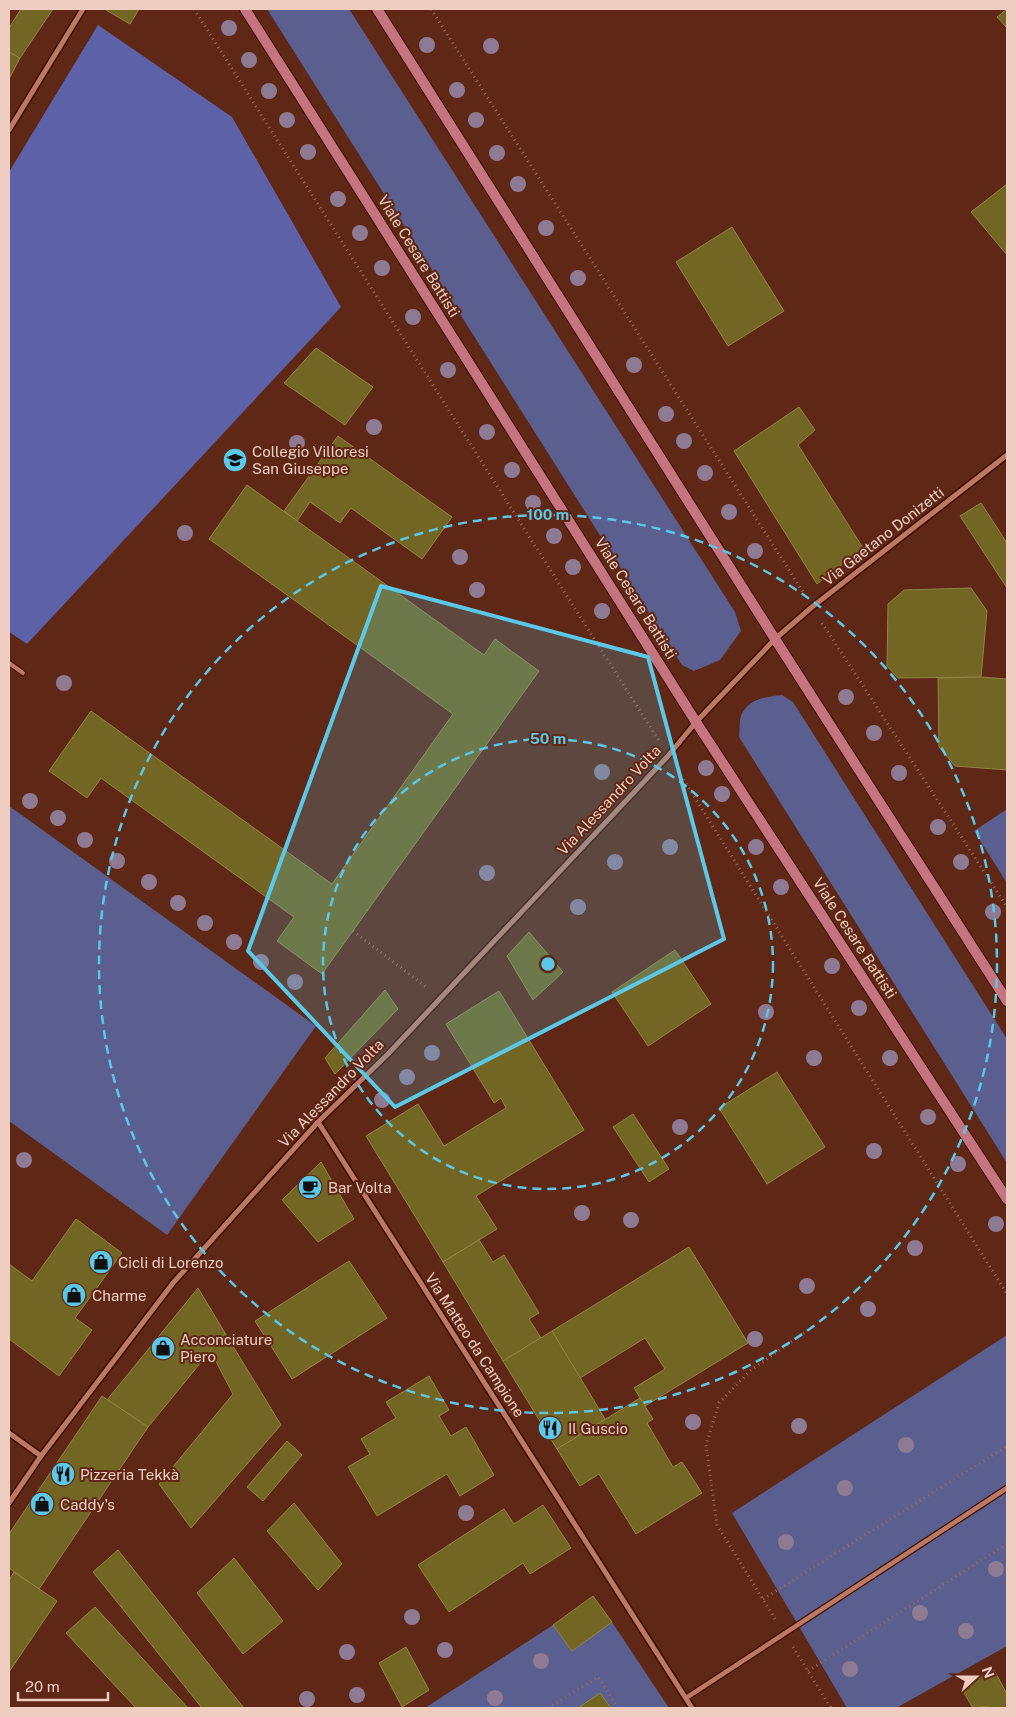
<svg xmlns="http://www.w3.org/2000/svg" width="1016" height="1717" viewBox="0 0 1016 1717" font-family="'Public Sans',sans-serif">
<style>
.green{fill:#5a5f8f}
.forest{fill:#5c61a8}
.building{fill:#736625;stroke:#918544}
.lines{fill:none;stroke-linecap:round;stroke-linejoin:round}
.service-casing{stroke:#410c00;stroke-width:6}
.pedestrian-casing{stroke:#410c00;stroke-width:7}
.minor-casing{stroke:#410c00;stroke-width:8}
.secondary-casing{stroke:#410c00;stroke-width:12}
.path{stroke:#9b6c5c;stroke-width:3;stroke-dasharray:1 4;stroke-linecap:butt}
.service{stroke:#ba7a65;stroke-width:4}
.pedestrian{stroke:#ba7a65;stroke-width:4.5}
.minor{stroke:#ba7a65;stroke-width:5}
.secondary{stroke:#c4757f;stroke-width:10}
.tree{fill:#8f7a93}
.marked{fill:#5ac8e6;fill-opacity:0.2;stroke:#5ac8e6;stroke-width:4;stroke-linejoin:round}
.ring{fill:none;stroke:#5ac8e6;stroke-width:2.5;stroke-dasharray:9 6}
.labels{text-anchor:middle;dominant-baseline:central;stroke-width:4;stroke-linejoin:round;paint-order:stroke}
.street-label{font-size:15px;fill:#f0cdc1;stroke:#5f2715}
.poi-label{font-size:15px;fill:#f0cdc1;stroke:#5f2715;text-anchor:start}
.centre{fill:#5ac8e6;stroke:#5f2715;stroke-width:2.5}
.ring-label{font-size:15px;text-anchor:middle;font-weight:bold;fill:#5ac8e6;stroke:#5f2715;stroke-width:4;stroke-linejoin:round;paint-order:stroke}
</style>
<rect width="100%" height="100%" fill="#5f2715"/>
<g class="green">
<path d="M267 9H349L735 612 741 631 720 660 694 671 682 665Z"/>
<path d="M782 695 793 702 1007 1039V1163L739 737C740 730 739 722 741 716 748 698 767 697 782 695Z"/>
<path d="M9 806 316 1026 167 1235 9 1121Z"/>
<path d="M1007 809V883L974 831Z"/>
<path d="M1007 1335V1646L896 1708H847L732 1513Z"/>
<path d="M612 1622 669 1708H425L553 1625 572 1651Z"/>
</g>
<path class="forest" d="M98 25 232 117 341 307 27 644 9 632V172Z"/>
<g class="building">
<path d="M21 9H53L20 58 9 52V28Z"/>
<path d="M107 9H139L130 24 106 10Z"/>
<path d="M1007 9V28L997 17Z"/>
<path d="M9 52 20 58 9 79Z"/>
<path d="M1007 184V255L971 212Z"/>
<path d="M732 227 784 311 728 346 676 262Z"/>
<path d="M316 348 373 387 345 425 284 383Z"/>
<path d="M799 407 815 430 798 445 863 548 817 584 734 451Z"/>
<path d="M338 436 452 517 422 559 351 508 340 523 310 502 297 521 284 511Z"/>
<path d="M247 485 484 655 495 639 539 671 322 974 277 941 294 917 101 778 87 798 49 771 91 711 332 884 453 714 209 539Z"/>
<path d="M981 503 1007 543V588L960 516Z"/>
<path d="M971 588 987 611 981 677 898 678 887 666 888 604 904 590Z"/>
<path d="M981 677 1007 679V770L955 766 939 747 938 678Z"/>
<path d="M529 932 563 972 533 1000 507 956Z"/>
<path d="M675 950 711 1004 648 1046 612 992Z"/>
<path d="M385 990 398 1009 335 1074 325 1058Z"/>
<path d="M499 991 584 1130 476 1196 497 1229 443 1262 366 1136 418 1104 444 1146 506 1108 501 1098 494 1103 446 1024Z"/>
<path d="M777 1072 825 1147 767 1184 719 1108Z"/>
<path d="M633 1114 669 1169 649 1182 613 1127Z"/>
<path d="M321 1162 354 1219 318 1242 282 1200Z"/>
<path d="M76 1219 122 1253 75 1318 92 1330 59 1376 9 1339V1264L32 1281Z"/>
<path d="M479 1240 493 1262 504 1255 539 1313 529 1319 541 1338 503 1361 443 1262Z"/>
<path d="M689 1247 748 1343 645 1406 634 1388 665 1369 645 1338 580 1378 552 1331Z"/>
<path d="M349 1261 387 1318 292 1379 255 1321Z"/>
<path d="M198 1288 225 1333 148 1427 107 1400Z"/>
<path d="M552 1331 605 1419 557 1449 503 1361Z"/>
<path d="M225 1333 281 1425 191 1528 159 1484 233 1394 210 1350Z"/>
<path d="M429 1376 449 1410 439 1416 451 1436 466 1427 494 1475 460 1496 447 1474 377 1516 348 1467 370 1454 361 1439 396 1418 386 1402Z"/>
<path d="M102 1396 148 1427 39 1589 9 1568V1534Z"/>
<path d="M640 1398 653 1419 647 1423 673 1467 682 1462 702 1493 636 1534 599 1474 580 1486 557 1449Z"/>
<path d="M287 1441 302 1455 263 1501 247 1487Z"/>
<path d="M294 1503 342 1564 318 1590 267 1531Z"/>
<path d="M543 1505 571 1548 530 1574 523 1563 449 1612 418 1565 504 1509 514 1524Z"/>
<path d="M118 1550 223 1682 244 1708H202L93 1572Z"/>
<path d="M234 1558 283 1621 243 1654 197 1593Z"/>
<path d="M14 1572 57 1601 9 1672V1580Z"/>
<path d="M593 1596 612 1622 572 1651 553 1625Z"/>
<path d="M95 1607 188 1708H136L66 1633Z"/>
<path d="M406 1647 429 1690 402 1707 379 1663Z"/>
<path d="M994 1670 1007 1694V1708H989L988 1706 973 1708 961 1688Z"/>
<path d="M600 1693 611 1708H578Z"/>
</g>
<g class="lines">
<g class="service-casing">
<path id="service" d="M9 663 23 673"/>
</g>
<g class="pedestrian-casing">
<path id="pedestrian" d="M686 1698 1007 1488"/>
</g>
<g class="minor-casing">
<g id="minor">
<path d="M9 130 83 9"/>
<path d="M318 1122 692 1708"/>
<path d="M9 1433 41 1456"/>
<path d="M9 1503 41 1456 173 1283 318 1122 388 1054 668 756 696 722 775 639 812 607 1007 455"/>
</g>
</g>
<g class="secondary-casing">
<g id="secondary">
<path d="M245 9 696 722 1007 1199"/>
<path d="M377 9 775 639 1007 1001"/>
</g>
</g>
<g class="path">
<path d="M194 9 659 741"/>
<path d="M431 9 803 592"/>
<path d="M822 623 1007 907"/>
<path d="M678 771 1007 1294"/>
<path d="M353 931 426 987"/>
<path d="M763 1599 1007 1446"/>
<path d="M775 1619 717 1525 706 1445 719 1403 750 1371 805 1332"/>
<path d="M793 1647 831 1708"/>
<path d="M808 1671 1007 1544"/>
<path d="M548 1708 598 1677 618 1708"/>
</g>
<use href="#service" class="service"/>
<use href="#pedestrian" class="pedestrian"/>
<use href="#minor" class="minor"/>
<use href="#secondary" class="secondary"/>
</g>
<g class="tree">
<circle cx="229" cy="28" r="8"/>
<circle cx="427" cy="45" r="8"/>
<circle cx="491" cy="46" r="8"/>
<circle cx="249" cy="60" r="8"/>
<circle cx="457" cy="90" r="8"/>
<circle cx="269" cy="91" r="8"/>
<circle cx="287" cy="120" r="8"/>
<circle cx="476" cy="120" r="8"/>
<circle cx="308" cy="152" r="8"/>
<circle cx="497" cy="153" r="8"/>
<circle cx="518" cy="184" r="8"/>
<circle cx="338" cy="199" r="8"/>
<circle cx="546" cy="228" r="8"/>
<circle cx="360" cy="233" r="8"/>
<circle cx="382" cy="268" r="8"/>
<circle cx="578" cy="278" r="8"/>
<circle cx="413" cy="317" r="8"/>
<circle cx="634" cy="365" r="8"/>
<circle cx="448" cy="370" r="8"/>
<circle cx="666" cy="414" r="8"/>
<circle cx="374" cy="427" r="8"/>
<circle cx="487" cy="432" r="8"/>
<circle cx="684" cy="441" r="8"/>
<circle cx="297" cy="443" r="8"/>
<circle cx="512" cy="470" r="8"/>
<circle cx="705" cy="473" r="8"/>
<circle cx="533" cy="503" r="8"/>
<circle cx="729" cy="512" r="8"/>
<circle cx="185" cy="533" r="8"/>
<circle cx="554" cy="536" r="8"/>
<circle cx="755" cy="551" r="8"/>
<circle cx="460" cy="557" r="8"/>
<circle cx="573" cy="567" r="8"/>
<circle cx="477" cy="590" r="8"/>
<circle cx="602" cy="611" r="8"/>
<circle cx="64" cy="683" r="8"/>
<circle cx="846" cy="697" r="8"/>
<circle cx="874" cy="733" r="8"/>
<circle cx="706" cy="768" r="8"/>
<circle cx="602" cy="772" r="8"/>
<circle cx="899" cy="773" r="8"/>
<circle cx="722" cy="794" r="8"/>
<circle cx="30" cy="801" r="8"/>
<circle cx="58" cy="818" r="8"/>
<circle cx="938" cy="827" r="8"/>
<circle cx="85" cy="840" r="8"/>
<circle cx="670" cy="847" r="8"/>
<circle cx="756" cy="847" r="8"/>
<circle cx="117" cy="861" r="8"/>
<circle cx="615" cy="862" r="8"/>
<circle cx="961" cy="862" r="8"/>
<circle cx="487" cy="873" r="8"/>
<circle cx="149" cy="882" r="8"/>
<circle cx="781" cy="887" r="8"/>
<circle cx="178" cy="903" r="8"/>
<circle cx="578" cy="907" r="8"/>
<circle cx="993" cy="912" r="8"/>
<circle cx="205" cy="923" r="8"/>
<circle cx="234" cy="942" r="8"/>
<circle cx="261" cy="962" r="8"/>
<circle cx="832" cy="966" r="8"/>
<circle cx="295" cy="982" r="8"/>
<circle cx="859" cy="1008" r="8"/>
<circle cx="766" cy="1012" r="8"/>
<circle cx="432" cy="1053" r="8"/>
<circle cx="814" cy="1058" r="8"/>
<circle cx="890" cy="1058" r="8"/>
<circle cx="407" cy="1077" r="8"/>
<circle cx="382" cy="1100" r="8"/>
<circle cx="928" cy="1117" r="8"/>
<circle cx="680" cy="1127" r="8"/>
<circle cx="874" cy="1151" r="8"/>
<circle cx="24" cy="1160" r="8"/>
<circle cx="958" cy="1164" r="8"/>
<circle cx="582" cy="1213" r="8"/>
<circle cx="631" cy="1220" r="8"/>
<circle cx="996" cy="1224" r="8"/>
<circle cx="915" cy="1248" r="8"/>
<circle cx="807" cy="1286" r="8"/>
<circle cx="868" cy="1309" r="8"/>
<circle cx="755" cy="1339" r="8"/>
<circle cx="693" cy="1422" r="8"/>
<circle cx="799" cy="1426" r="8"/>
<circle cx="906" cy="1445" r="8"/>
<circle cx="845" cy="1488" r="8"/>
<circle cx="466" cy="1513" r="8"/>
<circle cx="786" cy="1542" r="8"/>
<circle cx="996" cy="1569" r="8"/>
<circle cx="920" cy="1613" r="8"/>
<circle cx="412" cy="1617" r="8"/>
<circle cx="966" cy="1631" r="8"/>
<circle cx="445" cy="1650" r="8"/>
<circle cx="347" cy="1652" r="8"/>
<circle cx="541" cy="1661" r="8"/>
<circle cx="850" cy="1669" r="8"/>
<circle cx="357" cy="1695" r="8"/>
<circle cx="495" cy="1698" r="8"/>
<circle cx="307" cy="1699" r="8"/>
</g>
<path class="marked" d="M381 586 648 657 724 939 395 1107 248 951Z"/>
<g class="ring">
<circle cx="548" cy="964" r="225"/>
<circle cx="548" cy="964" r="449"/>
</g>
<defs>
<g id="school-disc" transform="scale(1.25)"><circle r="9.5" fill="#5ac8e6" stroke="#5f2715"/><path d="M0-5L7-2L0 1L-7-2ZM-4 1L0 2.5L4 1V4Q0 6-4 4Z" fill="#111"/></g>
<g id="cafe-disc" transform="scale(1.25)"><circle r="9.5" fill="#5ac8e6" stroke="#5f2715"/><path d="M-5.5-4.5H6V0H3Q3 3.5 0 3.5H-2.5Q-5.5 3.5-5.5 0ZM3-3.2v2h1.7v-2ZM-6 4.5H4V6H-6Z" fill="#111"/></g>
<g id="shop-disc" transform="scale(1.25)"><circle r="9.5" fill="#5ac8e6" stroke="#5f2715"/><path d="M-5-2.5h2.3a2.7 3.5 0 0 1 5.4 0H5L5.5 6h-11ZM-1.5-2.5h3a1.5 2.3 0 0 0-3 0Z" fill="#111"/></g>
<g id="restaurant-disc" transform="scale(1.25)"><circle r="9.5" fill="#5ac8e6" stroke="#5f2715"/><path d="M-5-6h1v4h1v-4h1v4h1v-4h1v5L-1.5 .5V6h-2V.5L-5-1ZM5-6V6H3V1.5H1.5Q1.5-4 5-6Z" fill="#111"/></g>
</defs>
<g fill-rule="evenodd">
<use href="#school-disc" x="235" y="460"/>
<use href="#cafe-disc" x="310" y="1187"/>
<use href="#shop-disc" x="101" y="1262"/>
<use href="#shop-disc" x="74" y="1295"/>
<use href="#shop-disc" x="163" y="1348"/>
<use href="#restaurant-disc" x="550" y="1428"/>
<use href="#restaurant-disc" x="63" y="1474"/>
<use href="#shop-disc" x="42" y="1504"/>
</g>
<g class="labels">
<g class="street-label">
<text transform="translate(419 256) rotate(58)">Viale Cesare Battisti</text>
<text transform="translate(883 536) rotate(-38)">Via Gaetano Donizetti</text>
<text transform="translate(636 598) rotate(58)">Viale Cesare Battisti</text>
<text transform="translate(609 800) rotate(-47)">Via Alessandro Volta</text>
<text transform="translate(855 938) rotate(57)">Viale Cesare Battisti</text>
<text transform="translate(331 1093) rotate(-46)">Via Alessandro Volta</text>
<text transform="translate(475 1345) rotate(57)">Via Matteo da Campione</text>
</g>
<g class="poi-label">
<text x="252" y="451">Collegio Villoresi<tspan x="252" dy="17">San Giuseppe</tspan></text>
<text x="328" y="1187">Bar Volta</text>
<text x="118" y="1262">Cicli di Lorenzo</text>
<text x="92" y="1295">Charme</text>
<text x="180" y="1339">Acconciature<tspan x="180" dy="17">Piero</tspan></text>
<text x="568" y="1428">Il Guscio</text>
<text x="80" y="1474">Pizzeria Tekkà</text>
<text x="60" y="1504">Caddy's</text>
</g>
</g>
<circle cx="548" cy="964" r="8" class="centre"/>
<g class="ring-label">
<text x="548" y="520">100 m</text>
<text x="548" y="744">50 m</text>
</g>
<rect width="1016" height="1717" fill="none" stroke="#f0cdc1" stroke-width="20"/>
<g transform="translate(976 1677) rotate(69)" stroke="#5f2715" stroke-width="4" paint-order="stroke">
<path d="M0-4L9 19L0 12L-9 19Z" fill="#f0cdc1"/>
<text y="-8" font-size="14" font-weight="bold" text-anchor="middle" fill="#f0cdc1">N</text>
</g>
<path d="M18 1692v8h90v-8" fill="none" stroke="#f0cdc1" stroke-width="2.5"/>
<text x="25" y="1692" font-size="15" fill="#f0cdc1" stroke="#5f2715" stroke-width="4" paint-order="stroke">20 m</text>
</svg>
